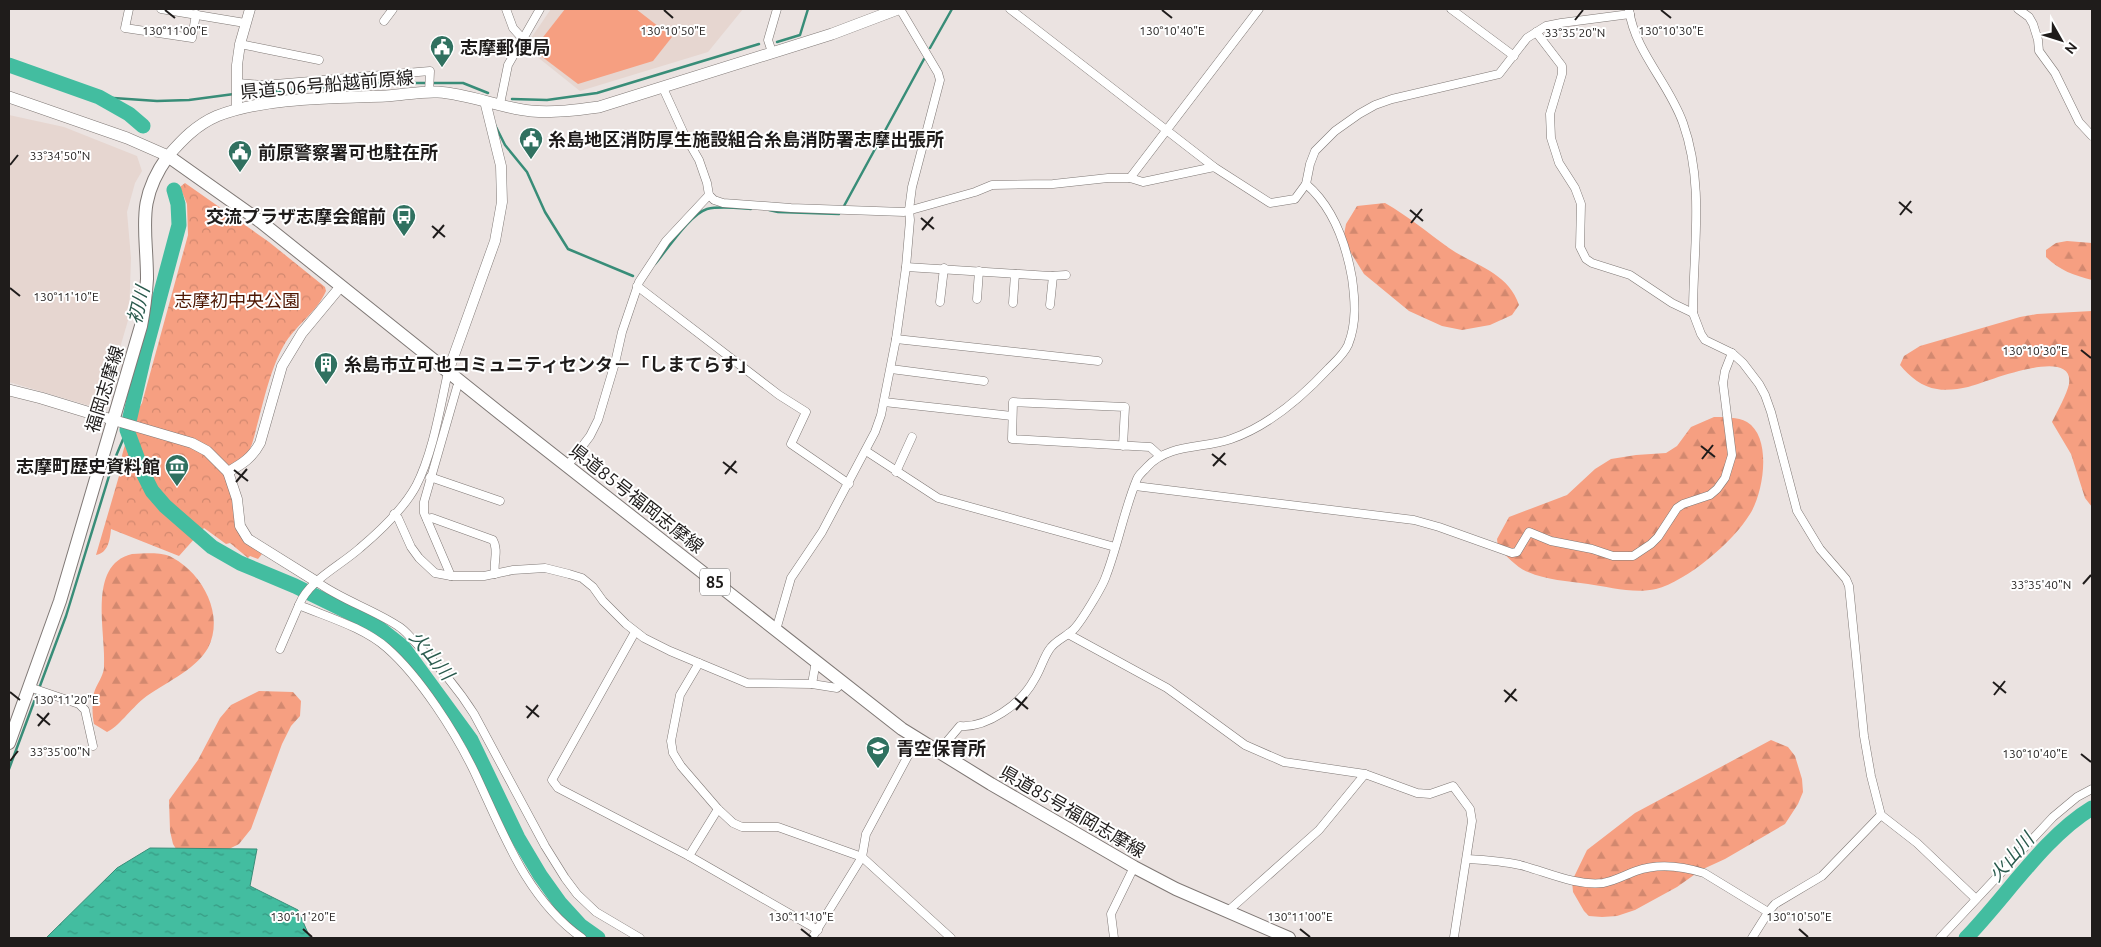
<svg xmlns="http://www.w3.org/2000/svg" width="2101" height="947" viewBox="0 0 2101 947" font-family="Ubuntu,'Noto Sans JP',sans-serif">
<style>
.built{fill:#e6d6d0}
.forest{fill:url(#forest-firs)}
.park{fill:url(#park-crowns)}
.pitch{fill:#f69f81}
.water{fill:url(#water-ripples);stroke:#388d78}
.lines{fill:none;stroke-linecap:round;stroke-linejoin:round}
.stream{stroke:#388d78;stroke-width:2.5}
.river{stroke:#43bda0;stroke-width:15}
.minor-casing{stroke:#7f7875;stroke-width:9}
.tertiary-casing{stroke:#7f7875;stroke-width:11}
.secondary-casing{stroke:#7f7875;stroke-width:12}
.primary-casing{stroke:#7f7875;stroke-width:14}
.minor{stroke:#fff;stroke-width:8}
.tertiary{stroke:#fff;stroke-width:10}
.secondary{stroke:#fff;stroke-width:11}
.primary{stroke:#fff;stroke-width:12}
.ticks{fill:none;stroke:#1f1c1b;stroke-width:2}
.labels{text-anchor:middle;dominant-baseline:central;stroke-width:4;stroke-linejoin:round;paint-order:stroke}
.shield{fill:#fff;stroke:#62605f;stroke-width:1}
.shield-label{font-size:16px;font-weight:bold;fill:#1f1c1b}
.poi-label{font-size:18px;font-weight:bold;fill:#1f1c1b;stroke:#fff;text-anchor:start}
.street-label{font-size:18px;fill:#1f1c1b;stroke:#fff}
.park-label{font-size:18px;fill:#4d1602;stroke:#fff}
.water-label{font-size:19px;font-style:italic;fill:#295a4d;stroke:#fff}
.ticks-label{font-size:12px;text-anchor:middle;fill:#1f1c1b;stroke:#fff;stroke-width:4;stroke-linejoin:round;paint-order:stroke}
</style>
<defs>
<pattern id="forest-firs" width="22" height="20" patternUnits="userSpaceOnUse" patternTransform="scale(1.25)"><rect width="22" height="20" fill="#f69f81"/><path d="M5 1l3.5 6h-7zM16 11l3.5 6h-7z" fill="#d2886f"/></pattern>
<pattern id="park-crowns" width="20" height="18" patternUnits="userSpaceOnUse" patternTransform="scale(1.25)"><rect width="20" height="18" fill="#f69f81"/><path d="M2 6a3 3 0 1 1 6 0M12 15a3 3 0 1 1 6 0" fill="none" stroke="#d2886f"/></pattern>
<pattern id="water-ripples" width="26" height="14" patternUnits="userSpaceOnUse" patternTransform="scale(1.25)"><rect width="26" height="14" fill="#43bda0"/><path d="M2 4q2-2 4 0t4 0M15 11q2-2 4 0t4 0" fill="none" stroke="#379982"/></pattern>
</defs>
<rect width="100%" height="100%" fill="#ebe3e1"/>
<g class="built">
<path d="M551 9H743L708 52 580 91 525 47Z"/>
<path d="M9 115 64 127 137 156 142 171 135 183 127 212 131 258 129 317 103 406 97 408 9 382Z"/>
</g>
<g class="forest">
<path d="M1385 203C1408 216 1428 233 1449 248 1475 266 1508 272 1519 305L1512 315 1490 325 1462 330 1442 326 1409 311 1364 274 1343 240 1346 224 1357 206Z"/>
<path d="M2067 241 2092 243V280C2074 275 2060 271 2046 257V250L2056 243Z"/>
<path d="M2092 311V507L2085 498 2071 454 2052 422C2057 412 2067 394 2069 384 2075 344 1982 384 1968 387 1959 389 1946 391 1937 389 1922 387 1910 377 1900 365L1904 356 1920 346 2020 317 2037 314Z"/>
<path d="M1714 417C1724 417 1738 417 1747 422 1773 438 1763 494 1750 514 1733 542 1687 581 1656 589 1634 594 1609 587 1588 584 1568 581 1546 580 1528 572 1517 568 1507 556 1498 548L1497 539 1509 517 1567 495 1595 469 1611 459 1636 455 1666 453 1677 446 1691 427Z"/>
<path d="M132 554C145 554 161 551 173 558 203 574 225 616 208 648 194 672 163 683 143 699 132 708 117 728 107 732L94 724C92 715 92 703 94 693 96 685 103 677 104 668 107 634 86 565 132 554Z"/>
<path d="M259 691 293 692 301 701 300 716 291 726 282 744 251 829 239 844 227 850 178 852 173 844 170 831 169 800 198 760 220 718 231 705Z"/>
<path d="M1771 740 1788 747 1795 756 1802 779 1803 792 1798 804 1785 824 1725 859 1701 870 1677 887 1635 910 1617 916 1602 917 1589 916 1584 911 1573 892 1572 881 1587 850 1635 813Z"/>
</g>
<path class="park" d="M185 183 269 242 325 287 326 291C317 312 295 326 284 345 268 373 261 414 252 444L248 453 228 480 243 538 262 554 258 559 250 556 248 558 230 543 226 544 204 528 179 556 111 529C110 540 108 553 96 555L119 476C119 458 133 418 142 403L188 235 187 204 180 187Z"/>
<path class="pitch" d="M565 9H636L672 37 653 61 578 84 533 50Z"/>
<path class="water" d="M150 848 257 849 250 886 298 910 310 938H46L117 868Z"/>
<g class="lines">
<g class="stream">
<path d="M777 42 800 35 808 9"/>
<path d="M930 48 952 9"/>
<path d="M239 94 381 83H463L488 93"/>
<path d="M99 97 157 101 189 100 234 94"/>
<path d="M512 99 547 100 597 93 759 44"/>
<path d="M495 125 505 145 527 172 545 212 568 249 633 276"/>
<path d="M844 206 924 59"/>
<path d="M769 210 778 212 839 214"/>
<path d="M655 264C667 250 690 214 707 209 720 206 737 208 751 209"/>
<path d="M9 769 66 616 113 463 127 430"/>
</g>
<g class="river">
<path d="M9 65 99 97 129 114 143 126"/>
<path d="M174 190 178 204 179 225 145 352 127 430 143 473 152 491 165 506 212 547 240 563 295 586 375 625 403 647 471 740 518 838 540 875 560 903 581 926 598 938"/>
<path d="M1966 938C2006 897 2044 837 2092 808"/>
</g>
<g class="minor-casing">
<g id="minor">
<path d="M129 9 125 28 192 38 196 14"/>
<path d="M161 9 245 23"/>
<path d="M506 9 513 28 522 38"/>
<path d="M1010 9 1214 167"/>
<path d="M1451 9 1514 56"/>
<path d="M2018 9 2029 17 2033 24 2038 40 2039 51 2055 73 2079 122 2092 136"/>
<path d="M1629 10C1635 52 1669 83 1683 123 1705 185 1693 249 1693 313L1701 334 1705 340 1732 353 1743 363 1759 384 1765 395 1771 412 1797 511 1820 549 1846 579 1849 586 1864 736 1871 776 1881 815 1917 843 1976 899"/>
<path d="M384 21 393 9"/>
<path d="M1536 32 1562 66V74L1550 114 1551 138 1559 163 1575 188 1581 204 1580 247 1586 259 1592 263 1630 275 1672 303 1693 313"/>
<path d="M240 44 319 60"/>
<path d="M772 52 768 40 777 9"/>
<path d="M238 83 263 85 430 71 429 93"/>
<path d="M663 88 684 134 699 160 707 183 709 195 714 200 723 203 791 208 904 212 975 192 992 185 1053 184 1108 178H1130L1143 182 1214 167 1270 203 1295 199 1306 184 1310 164 1315 151 1335 131 1359 114 1375 105 1392 99 1499 74 1527 38 1546 26 1561 23 1630 14"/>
<path d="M500 104 508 65 540 9"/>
<path d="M1130 178 1259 9"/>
<path d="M906 267 1050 276 1066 275"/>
<path d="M637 286 779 395 806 412 791 444 849 484"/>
<path d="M977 299 979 271"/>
<path d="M940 302 944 268"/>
<path d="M1013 303 1015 274"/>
<path d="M1050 305 1053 276"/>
<path d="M896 339 1098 361"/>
<path d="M891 369 984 381"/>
<path d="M448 372C440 408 433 453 416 486 404 508 379 532 360 548 340 566 309 580 299 605 327 617 363 627 387 648 420 677 455 732 474 771 502 830 526 899 582 938"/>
<path d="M884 402 1012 416"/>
<path d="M1123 446 1125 407 1013 402 1012 439 1150 447 1160 456"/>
<path d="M866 451 938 498 1115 547"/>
<path d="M568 465 590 436 598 420 615 363 622 332 639 282 666 241 709 195"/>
<path d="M896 472 912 437"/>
<path d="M430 477 500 501"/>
<path d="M1135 486 1414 520 1439 527 1512 553 1517 552 1529 532 1551 541 1592 549 1613 556H1633L1651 544 1658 537 1677 508 1683 504 1710 495 1717 489 1725 478 1732 455 1723 383 1725 371 1732 353"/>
<path d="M394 514 398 518 411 547 419 558 435 573 451 576H484L513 570 545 568 569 574 582 578 593 587 603 601 626 624 644 638 670 651 747 683 812 684 837 688 842 682"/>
<path d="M427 519 432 518 493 540C499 550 493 563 495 574"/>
<path d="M451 576 424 513V502L457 387 461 383"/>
<path d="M317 582C342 600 372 609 398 626 405 630 410 637 415 642 437 664 457 687 474 714L545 846 565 878 577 894 596 912 640 938"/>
<path d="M776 630 791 578 822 532 875 432 881 415 896 339 906 267 910 220 909 210 912 187 940 80 938 73 900 9"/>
<path d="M635 632 552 780 558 788 689 856 818 930"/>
<path d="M1068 634 1167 688 1245 745 1284 762 1365 774 1417 793 1430 794 1453 786 1470 809 1472 821 1454 937"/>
<path d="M280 649 299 605"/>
<path d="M699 663 680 695 671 741 673 753 681 766 718 809 733 823 742 827H778L862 857 951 938"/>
<path d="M812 684 816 661"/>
<path d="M29 687 79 704 85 710 93 746"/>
<path d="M938 752 960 726C987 728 1021 704 1034 680 1040 671 1043 659 1049 650 1055 640 1067 637 1075 628 1082 620 1103 586 1106 576 1118 545 1124 510 1137 479 1139 474 1144 471 1147 467 1169 443 1203 449 1231 439 1269 426 1302 397 1329 368 1336 361 1344 354 1348 345 1357 323 1355 300 1352 278 1346 244 1333 207 1306 184"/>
<path d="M689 856 718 809"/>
<path d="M1467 859C1486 860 1502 861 1520 865 1547 872 1575 886 1603 883 1615 881 1625 875 1636 871 1658 863 1682 866 1704 873L1768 912"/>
<path d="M1228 911 1319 830 1365 774"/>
<path d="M812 938 862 857 866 834 917 739"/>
<path d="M1114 938 1111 914 1134 867"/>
<path d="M1752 938 1769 911 1775 904 1822 876 1881 815"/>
<path d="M1940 938 2053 817 2077 797 2092 789"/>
</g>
</g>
<g class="tertiary-casing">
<g id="tertiary">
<path d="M237 109V65L240 44 250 9"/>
<path d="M448 372 495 241 502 202 501 166 485 101"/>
<path d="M100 416 192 443 207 451 228 472 237 499 240 526 248 539 317 582"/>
<path d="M228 472C242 464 252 458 260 443L282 366 302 333 341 286"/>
</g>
</g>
<g class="secondary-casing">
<g id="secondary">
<path d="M9 97 127 138 168 156C182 140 196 125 217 116 265 97 334 98 386 96 403 95 421 91 438 92 470 94 500 108 531 111 554 113 577 110 599 107L832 34 898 9"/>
<path d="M9 390 41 398 100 416"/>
</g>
</g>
<g class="primary-casing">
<path id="primary" d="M9 743 60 601 141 326C144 311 146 295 147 279 147 228 135 202 168 156L261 222 501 414 902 729 991 784 1134 867 1176 889 1289 938"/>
</g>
<use href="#minor" class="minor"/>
<use href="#tertiary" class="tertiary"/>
<use href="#secondary" class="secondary"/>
<use href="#primary" class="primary"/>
</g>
<path class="ticks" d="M165 10 175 18M664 10 673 18M1162 10 1172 18M1661 10 1671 18M1575 20 1583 10M10 165 18 155M1899 202 1912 213M1410 210 1423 221M1900 215 1911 201M921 218 934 229M1411 223 1422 209M432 226 445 237M922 230 933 217M433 238 444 225M10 288 20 296M2081 350 2091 358M1701 446 1715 457M1212 454 1226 465M1702 459 1713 445M723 462 737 473M1213 466 1225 453M234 470 248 481M725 474 736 461M236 482 247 469M2083 584 2091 575M1993 682 2006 693M1504 690 1517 701M10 692 20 700M1994 695 2005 681M1015 698 1028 709M1505 702 1516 689M526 706 539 717M1016 710 1027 697M37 714 50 725M527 718 538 705M38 726 49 713M2081 754 2091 762M10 761 18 751M303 929 312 937M801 929 811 937M1300 929 1310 937M1799 929 1808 937"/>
<defs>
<g id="civic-pin" transform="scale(1.25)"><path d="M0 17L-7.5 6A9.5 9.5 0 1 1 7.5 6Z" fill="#307160" stroke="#fff"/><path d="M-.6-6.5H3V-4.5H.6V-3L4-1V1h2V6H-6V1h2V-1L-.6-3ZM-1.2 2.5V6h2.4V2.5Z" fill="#fff"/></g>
<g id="bus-pin" transform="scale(1.25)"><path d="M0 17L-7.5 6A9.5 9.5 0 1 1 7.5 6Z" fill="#307160" stroke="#fff"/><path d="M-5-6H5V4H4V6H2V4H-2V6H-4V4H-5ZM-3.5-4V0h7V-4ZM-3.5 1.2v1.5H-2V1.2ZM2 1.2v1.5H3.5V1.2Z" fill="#fff"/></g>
<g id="building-pin" transform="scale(1.25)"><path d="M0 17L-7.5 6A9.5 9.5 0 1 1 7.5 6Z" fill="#307160" stroke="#fff"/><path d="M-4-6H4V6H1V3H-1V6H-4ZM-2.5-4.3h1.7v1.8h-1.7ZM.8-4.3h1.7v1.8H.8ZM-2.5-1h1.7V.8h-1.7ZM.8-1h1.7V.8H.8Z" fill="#fff"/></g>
<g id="museum-pin" transform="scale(1.25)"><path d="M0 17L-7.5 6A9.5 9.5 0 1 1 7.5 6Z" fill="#307160" stroke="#fff"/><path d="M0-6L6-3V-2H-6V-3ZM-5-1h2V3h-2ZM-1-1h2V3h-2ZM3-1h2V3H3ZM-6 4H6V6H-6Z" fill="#fff"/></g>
<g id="school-pin" transform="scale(1.25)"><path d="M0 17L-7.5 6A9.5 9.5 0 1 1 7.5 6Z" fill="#307160" stroke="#fff"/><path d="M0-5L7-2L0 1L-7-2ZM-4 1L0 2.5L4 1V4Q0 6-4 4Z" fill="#fff"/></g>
</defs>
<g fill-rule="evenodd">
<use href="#civic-pin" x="442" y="47"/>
<use href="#civic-pin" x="531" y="139"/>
<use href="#civic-pin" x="240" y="152"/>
<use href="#bus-pin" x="404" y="216"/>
<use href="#building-pin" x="326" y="364"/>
<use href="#museum-pin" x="177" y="466"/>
<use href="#school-pin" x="878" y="748"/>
</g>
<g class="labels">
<rect class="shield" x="700" y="568.5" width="30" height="27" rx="4"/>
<g class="shield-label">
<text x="715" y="582">85</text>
</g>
<g class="poi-label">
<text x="460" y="47">志摩郵便局</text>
<text x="548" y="139">糸島地区消防厚生施設組合糸島消防署志摩出張所</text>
<text x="258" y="152">前原警察署可也駐在所</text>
<text x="386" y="216" text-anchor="end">交流プラザ志摩会館前</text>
<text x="344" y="364">糸島市立可也コミュニティセンタ－「しまてらす」</text>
<text x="160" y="466" text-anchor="end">志摩町歴史資料館</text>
<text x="896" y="748">青空保育所</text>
</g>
<g class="street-label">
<text transform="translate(327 84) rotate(-5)">県道506号船越前原線</text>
<text transform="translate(104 389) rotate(-73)">福岡志摩線</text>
<text transform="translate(637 498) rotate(38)">県道85号福岡志摩線</text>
<text transform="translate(1073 811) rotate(30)">県道85号福岡志摩線</text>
</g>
<g class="park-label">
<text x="237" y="300">志摩初中央公園</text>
</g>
<g class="water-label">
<text transform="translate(138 305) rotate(-76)">初川</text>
<text transform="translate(432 655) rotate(51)">火山川</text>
<text transform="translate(2011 857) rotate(-49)">火山川</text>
</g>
</g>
<g class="ticks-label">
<text x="175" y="35">130°11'00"E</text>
<text x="673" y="35">130°10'50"E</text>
<text x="1172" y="35">130°10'40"E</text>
<text x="1671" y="35">130°10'30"E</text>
<text x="1575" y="37">33°35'20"N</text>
<text x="60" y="160">33°34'50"N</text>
<text x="66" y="301">130°11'10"E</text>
<text x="2035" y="355">130°10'30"E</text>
<text x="2041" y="589">33°35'40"N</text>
<text x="66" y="704">130°11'20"E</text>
<text x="60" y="756">33°35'00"N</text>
<text x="2035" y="758">130°10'40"E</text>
<text x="303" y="921">130°11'20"E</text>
<text x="801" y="921">130°11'10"E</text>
<text x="1300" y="921">130°11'00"E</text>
<text x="1799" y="921">130°10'50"E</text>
</g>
<rect width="2101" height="947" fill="none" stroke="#1f1c1b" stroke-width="20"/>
<g transform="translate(2061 40) rotate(129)" stroke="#ffffff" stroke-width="4" paint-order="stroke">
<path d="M0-4L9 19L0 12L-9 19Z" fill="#1f1c1b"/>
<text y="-8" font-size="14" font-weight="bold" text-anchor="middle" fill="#1f1c1b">N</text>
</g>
</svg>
